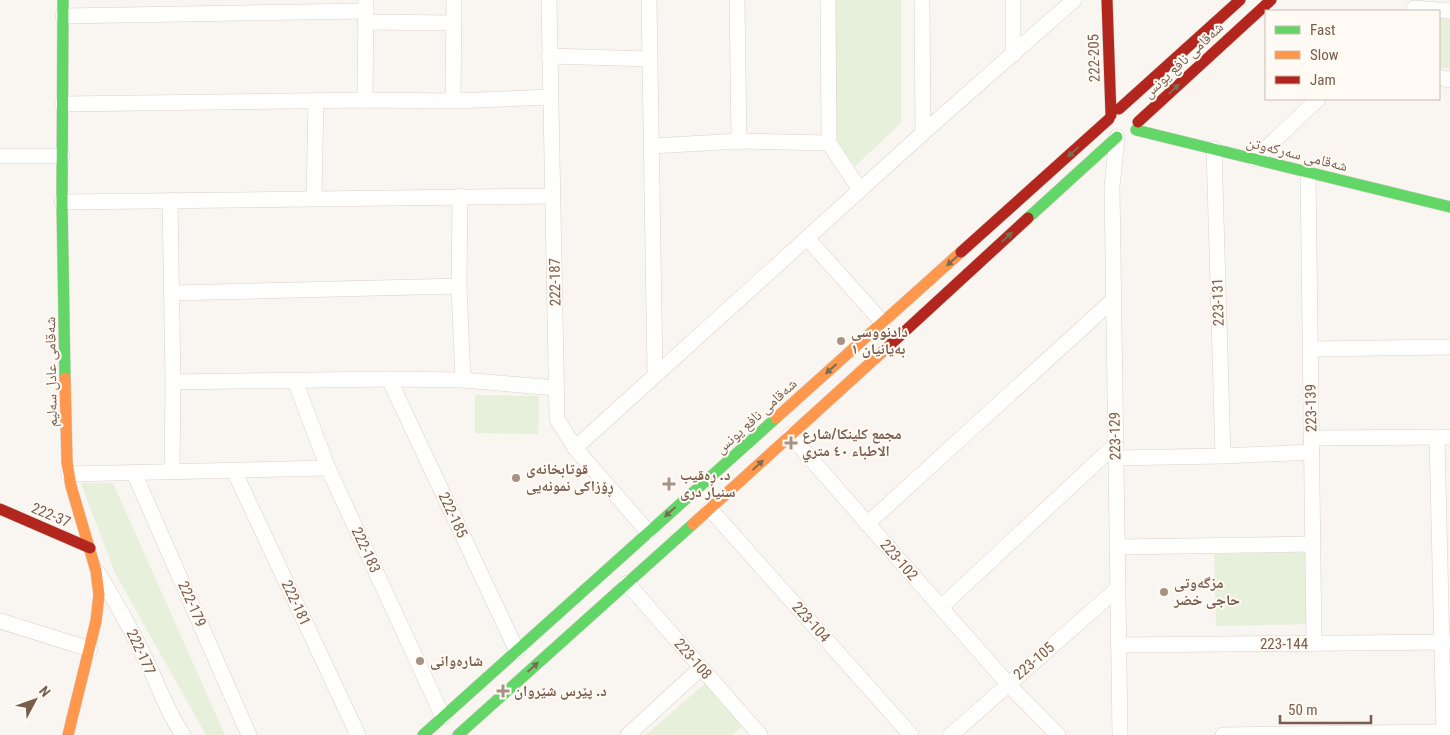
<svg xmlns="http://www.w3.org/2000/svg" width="1450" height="735" viewBox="0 0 1450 735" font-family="'Roboto Condensed','Noto Naskh Arabic',sans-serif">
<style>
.green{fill:#e6f0db}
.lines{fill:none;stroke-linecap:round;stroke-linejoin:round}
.street-casing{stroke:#d9d2cd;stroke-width:16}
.fast-casing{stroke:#d8d1cb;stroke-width:12}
.slow-casing{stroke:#d8d1cb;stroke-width:12}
.jam-casing{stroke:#d8d1cb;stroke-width:12}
.street{stroke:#fefefd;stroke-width:15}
.fast{stroke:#63d668;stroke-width:11}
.slow{stroke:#ff974d;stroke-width:11}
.jam{stroke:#b3261e;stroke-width:11}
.oneway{fill:#766f52}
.poi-dot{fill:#a69287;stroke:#fffaf3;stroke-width:2}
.labels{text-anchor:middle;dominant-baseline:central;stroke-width:4;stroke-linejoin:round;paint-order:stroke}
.street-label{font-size:15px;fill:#795d4e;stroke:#fffaf3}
.poi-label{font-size:15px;font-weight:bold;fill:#795d4e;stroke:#fffaf3;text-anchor:start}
</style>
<rect width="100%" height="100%" fill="#f9f5f0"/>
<g class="green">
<path d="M832 0H901V123L855 166 833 135Z"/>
<path d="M1439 13 1450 14V69L1439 67Z"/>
<path d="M475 395 539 396 538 434 475 433Z"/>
<path d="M81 483H113L225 735H206L115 573Z"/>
<path d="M1313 552 1314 624 1216 626 1214 554Z"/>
<path d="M709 680 746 723 732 735H646Z"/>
</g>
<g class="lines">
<g class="street-casing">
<g id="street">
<path d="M549 0 557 419 575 448 648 532"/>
<path d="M649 0 655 374"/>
<path d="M737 0 739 141"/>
<path d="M828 0 829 143 860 190"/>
<path d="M922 0 923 133"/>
<path d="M1013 0V55"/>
<path d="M1414 8 1450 11"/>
<path d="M63 16 366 11"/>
<path d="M365 22 454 23"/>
<path d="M549 56 650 59"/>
<path d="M1439 77 1450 80"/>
<path d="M365 100 366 0"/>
<path d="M453 101 454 0"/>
<path d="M62 104 365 100 453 101 551 97"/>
<path d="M1117 137 1112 187 1120 735"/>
<path d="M652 146 739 141 829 143"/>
<path d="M1214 149 1223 456"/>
<path d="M0 156H62"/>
<path d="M1255 159 1318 99"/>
<path d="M1308 172 1314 643"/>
<path d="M460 196 459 286 463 380"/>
<path d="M314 198 316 101"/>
<path d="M170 200 173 382 172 472"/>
<path d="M62 202 553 196"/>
<path d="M807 238 883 323"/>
<path d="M172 293 459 286"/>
<path d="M1310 349 1450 347"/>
<path d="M389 379 517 651"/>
<path d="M295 381 328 468 443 717"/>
<path d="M173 382 389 379 463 380 556 388"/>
<path d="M790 435 1008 684 1058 735"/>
<path d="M1437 437 1444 735"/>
<path d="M1311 438 1450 437"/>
<path d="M575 448 923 133 1074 0"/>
<path d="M1115 458 1223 456 1312 452"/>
<path d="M234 471 358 735"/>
<path d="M134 473 249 735"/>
<path d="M69 474 328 468"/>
<path d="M710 509 911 735"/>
<path d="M867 524 1113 300"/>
<path d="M1117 547 1313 544"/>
<path d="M98 573C116 602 132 631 147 662 159 687 167 712 183 735"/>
<path d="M627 583 760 735"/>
<path d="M941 607 1115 445"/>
<path d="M0 621 90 649"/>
<path d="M1118 645 1450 642"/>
<path d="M628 735 701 668"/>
<path d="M951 735 1117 589"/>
<path d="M1223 735 1444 732"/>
</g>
</g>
<g class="fast-casing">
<g id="fast">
<path d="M63 0 62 202 65 378"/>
<path d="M1136 130 1450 207"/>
<path d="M1028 218 1117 137"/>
<path d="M423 735 776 418"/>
<path d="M458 735 693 524"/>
</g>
</g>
<g class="slow-casing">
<g id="slow">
<path d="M65 378 67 462 71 486 96 571 99 595 96 621 68 735"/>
<path d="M776 418 961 252"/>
<path d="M693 524 891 344"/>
</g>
</g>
<g class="jam-casing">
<g id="jam">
<path d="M1107 0 1111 115"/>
<path d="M1119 109 1240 0"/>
<path d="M1138 122 1271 0"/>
<path d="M961 252 1109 119"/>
<path d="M891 344 1028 218"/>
<path d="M0 509 90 548"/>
</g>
</g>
<use href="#street" class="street"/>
<use href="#fast" class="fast"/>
<use href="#slow" class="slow"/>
<use href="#jam" class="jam"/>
</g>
<defs><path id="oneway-solid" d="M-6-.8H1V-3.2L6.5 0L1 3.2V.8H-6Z" transform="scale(1.25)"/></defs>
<g class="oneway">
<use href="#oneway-solid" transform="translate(1174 89) rotate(-43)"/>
<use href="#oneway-solid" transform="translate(1073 152) rotate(138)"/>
<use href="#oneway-solid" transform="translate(1007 237) rotate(-42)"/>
<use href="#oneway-solid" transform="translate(952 261) rotate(138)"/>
<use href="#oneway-solid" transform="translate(831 369) rotate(138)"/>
<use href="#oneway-solid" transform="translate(758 465) rotate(-43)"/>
<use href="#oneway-solid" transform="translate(670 512) rotate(138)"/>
<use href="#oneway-solid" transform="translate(533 667) rotate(-42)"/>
</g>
<g class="poi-dot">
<circle cx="841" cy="341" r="5"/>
<path d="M788.5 435.5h5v5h5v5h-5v5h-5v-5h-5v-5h5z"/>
<circle cx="516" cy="478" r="5"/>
<path d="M666.5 476.5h5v5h5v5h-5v5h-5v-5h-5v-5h5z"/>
<circle cx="1164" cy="592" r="5"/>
<circle cx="420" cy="661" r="5"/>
<path d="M500.5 683.5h5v5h5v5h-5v5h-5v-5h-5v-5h5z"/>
</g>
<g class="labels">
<g class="street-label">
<text transform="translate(1094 58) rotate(-92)">222-205</text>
<text transform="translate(1183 60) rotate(-43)">شەقامی نافع یونس</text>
<text transform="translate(1297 154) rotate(14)">شەقامی سەرکەوتن</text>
<text transform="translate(555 282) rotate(-91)">222-187</text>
<text transform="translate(1218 302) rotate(-92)">223-131</text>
<text transform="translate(51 372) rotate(-91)">شەقامی عادل سەلیم</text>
<text transform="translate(1311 408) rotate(-91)">223-139</text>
<text transform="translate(756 416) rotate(-42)">شەقامی نافع یونس</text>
<text transform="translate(1115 436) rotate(-91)">223-129</text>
<text transform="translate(51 515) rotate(23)">222-37</text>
<text transform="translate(453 515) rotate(65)">222-185</text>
<text transform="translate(366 550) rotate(65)">222-183</text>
<text transform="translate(899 560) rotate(49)">223-102</text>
<text transform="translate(296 603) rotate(65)">222-181</text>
<text transform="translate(192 604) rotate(66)">222-179</text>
<text transform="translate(811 622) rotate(48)">223-104</text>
<text x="1284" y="644">223-144</text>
<text transform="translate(141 652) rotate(65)">222-177</text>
<text transform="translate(693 659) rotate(49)">223-108</text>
<text transform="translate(1034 661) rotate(-41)">223-105</text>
</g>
<g class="poi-label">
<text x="851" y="332">دادنووسی<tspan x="851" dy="17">بەیانیان ١</tspan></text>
<text x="802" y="434">مجمع كلينكا/شارع<tspan x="802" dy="17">الاطباء ٤٠ متري</tspan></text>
<text x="526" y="469">قوتابخانەی<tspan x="526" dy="17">ڕۆزاکی نمونەیی</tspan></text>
<text x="680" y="475">د. ڕەقیب<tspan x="680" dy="17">سنیار دری</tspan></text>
<text x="1174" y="583">مزگه‌وتی<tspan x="1174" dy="17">حاجی خضر</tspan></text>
<text x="430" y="661">شارەوانی</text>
<text x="514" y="691">د. پێرس شێروان</text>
</g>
</g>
<rect x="1265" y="10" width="175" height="90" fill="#fffaf3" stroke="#c9bbb1"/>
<rect x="1275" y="26" width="25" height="8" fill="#63d668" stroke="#c9bbb1"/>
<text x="1310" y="35" font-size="15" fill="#795d4e">Fast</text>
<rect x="1275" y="51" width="25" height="8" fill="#ff974d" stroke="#c9bbb1"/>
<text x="1310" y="60" font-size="15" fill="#795d4e">Slow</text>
<rect x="1275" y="76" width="25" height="8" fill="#b3261e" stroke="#c9bbb1"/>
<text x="1310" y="85" font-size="15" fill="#795d4e">Jam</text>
<g transform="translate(35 700) rotate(49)" stroke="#fffaf3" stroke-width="4" paint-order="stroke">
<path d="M0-4L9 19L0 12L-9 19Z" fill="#795d4e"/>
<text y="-8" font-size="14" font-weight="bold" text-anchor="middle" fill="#795d4e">N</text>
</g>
<path d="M1280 715v8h91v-8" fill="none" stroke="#795d4e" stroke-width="2.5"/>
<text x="1288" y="715" font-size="15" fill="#795d4e" stroke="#fffaf3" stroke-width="4" paint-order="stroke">50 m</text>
</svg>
